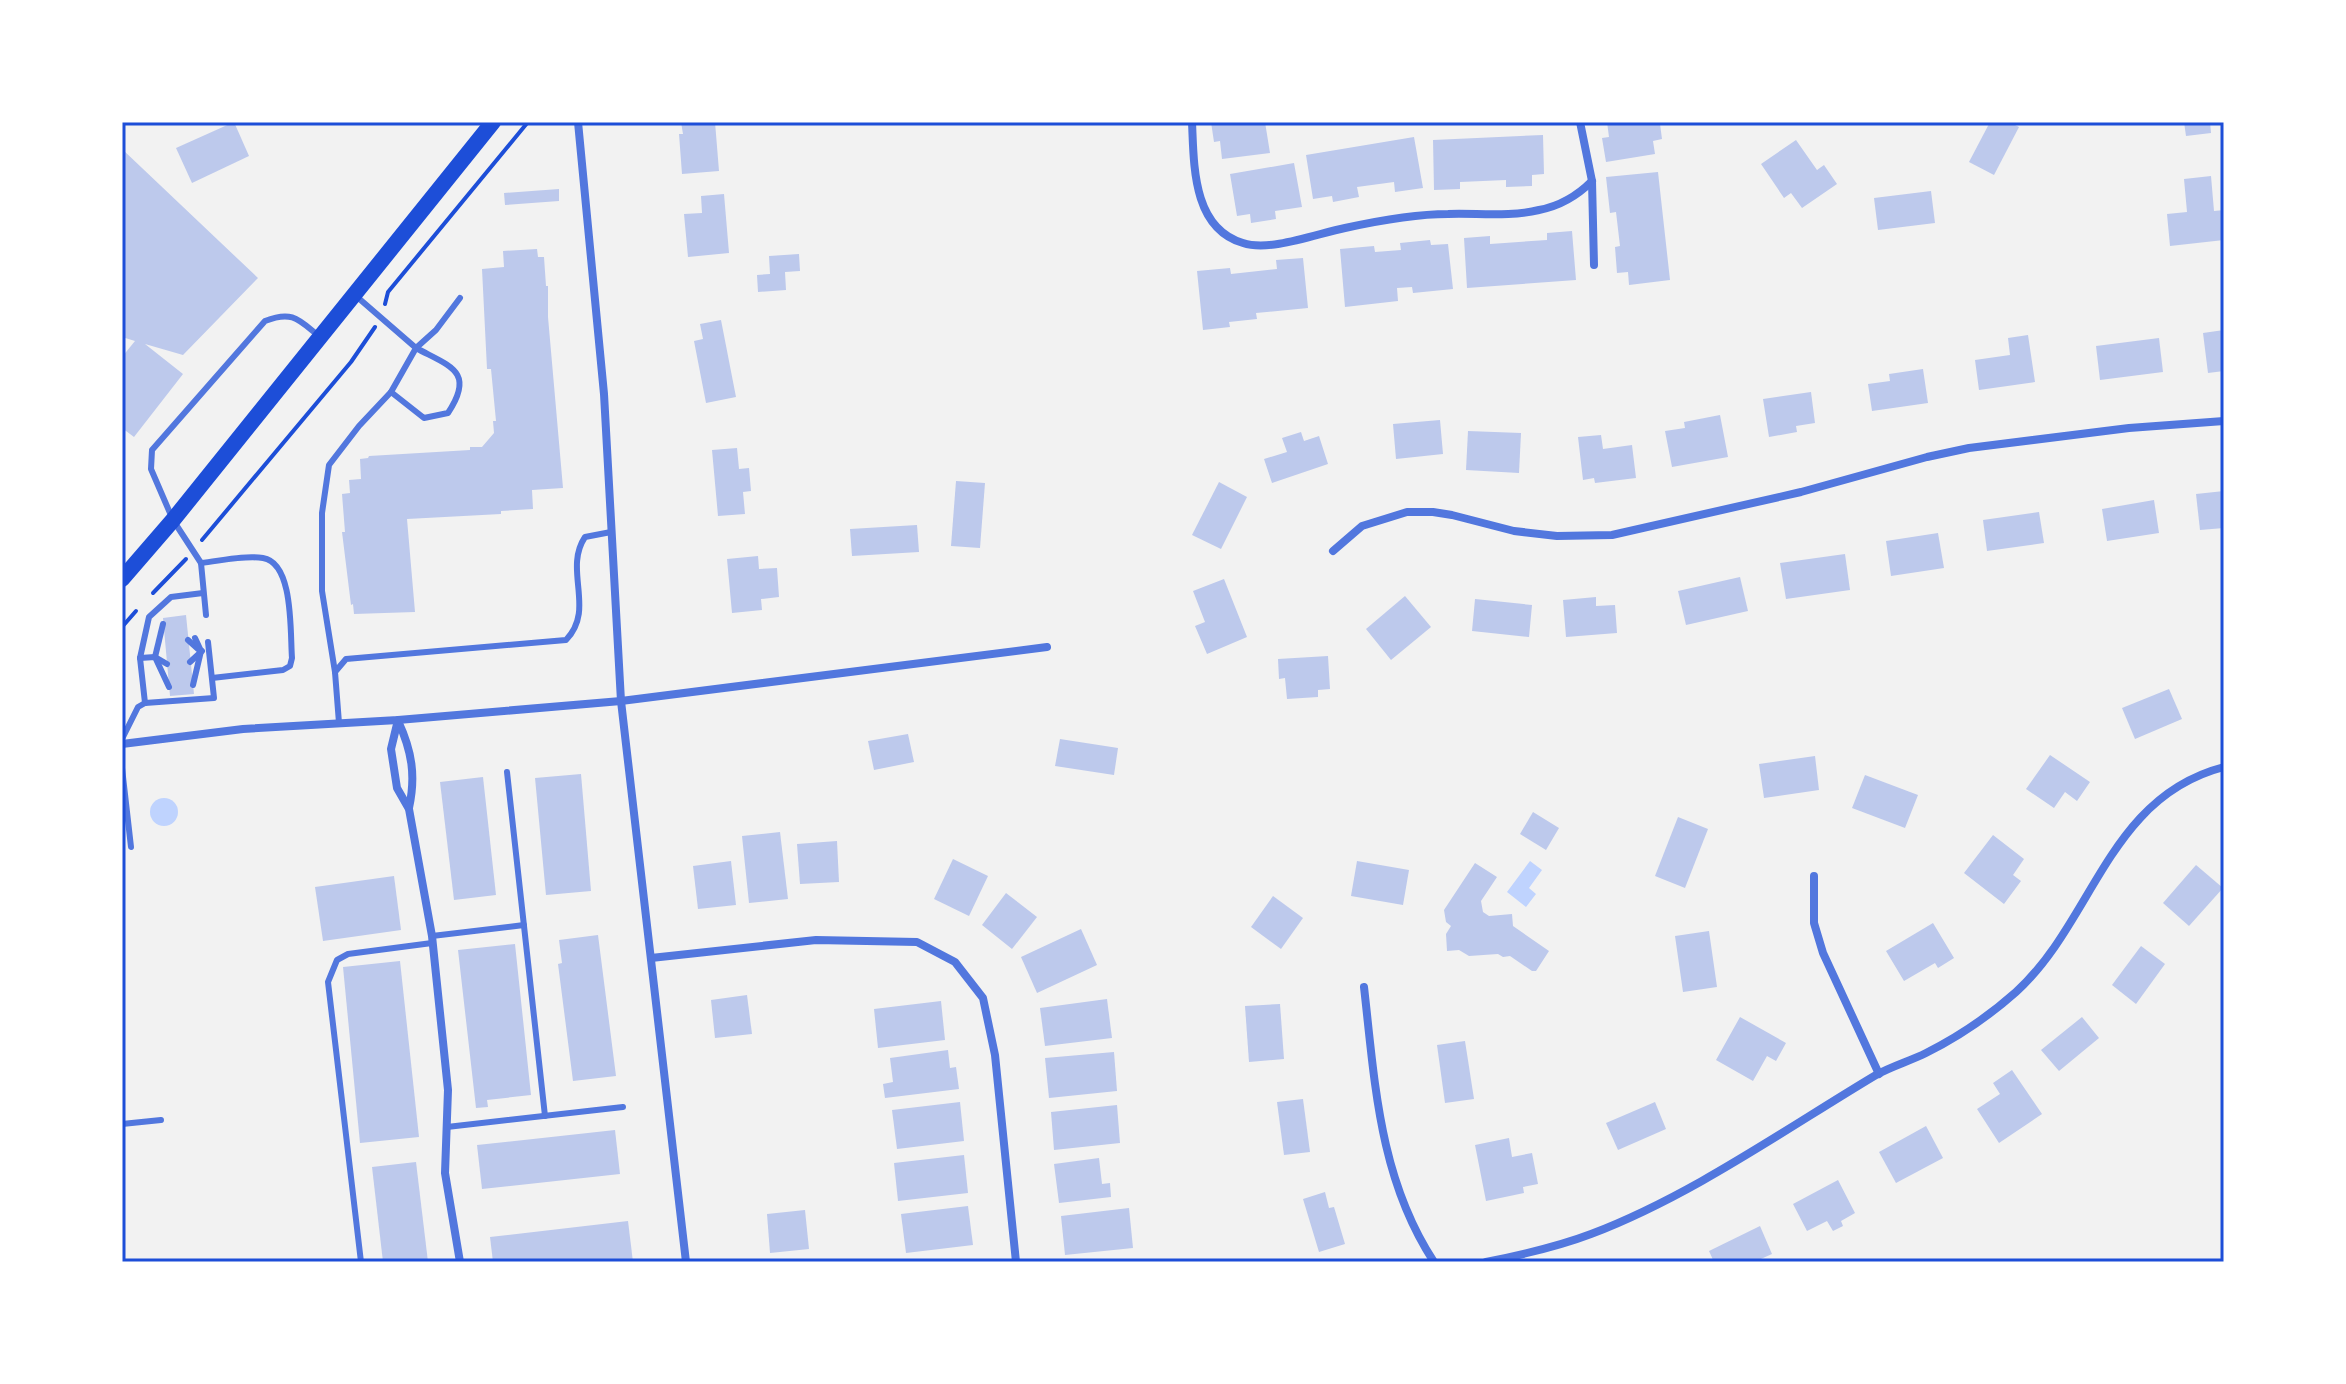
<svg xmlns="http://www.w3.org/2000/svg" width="2346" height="1384" viewBox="0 0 2346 1384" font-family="'Public Sans',sans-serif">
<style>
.water{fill:#bfd3fe}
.building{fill:#bdc9ec}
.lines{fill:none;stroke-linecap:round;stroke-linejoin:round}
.path{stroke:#1d4ed8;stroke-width:4}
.service{stroke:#5277de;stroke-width:6}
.minor{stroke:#5277de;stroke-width:8}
.secondary{stroke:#1d4ed8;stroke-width:16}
.neatline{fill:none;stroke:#1d4ed8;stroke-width:3}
</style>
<rect width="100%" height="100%" fill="#f2f2f2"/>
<g class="water">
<circle cx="164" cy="812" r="14"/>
<path d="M1530 861 1542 870 1529 888 1536 894 1526 907 1507 892Z"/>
</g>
<g class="building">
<path d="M234 122 249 156 192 183 176 148Z"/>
<path d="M681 122H715L719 171 682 174 679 134H683Z"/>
<path d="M1211 122H1265L1270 153 1222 159 1220 141 1214 142Z"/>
<path d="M1607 122 1660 124 1662 139 1653 141 1655 154 1606 162 1602 138 1609 137Z"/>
<path d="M1990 122H2009L2019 127 1994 175 1969 162Z"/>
<path d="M2184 122H2210L2211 133 2186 136Z"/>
<path d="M1543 135 1544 174 1532 175V186L1506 187V180L1460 182V189L1434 190 1433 140Z"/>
<path d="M1414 137 1423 188 1395 192 1394 182 1357 187 1359 197 1333 202 1332 196 1313 199 1306 155Z"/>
<path d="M1796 140 1817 170 1824 165 1837 184 1802 208 1791 193 1784 198 1761 164Z"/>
<path d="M122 149 258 278 183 355 145 344 183 374 134 437 122 428V357L135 341 122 337Z"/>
<path d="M1294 163 1302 207 1275 211 1276 219 1251 223 1250 214 1237 216 1230 174Z"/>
<path d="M1658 172 1670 280 1629 285 1628 272 1617 273 1615 247 1620 246 1616 212 1610 213 1606 177Z"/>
<path d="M2211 176 2214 211 2224 210V240L2170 246 2167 214 2187 212 2184 179Z"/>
<path d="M559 189V201L505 205 504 193Z"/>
<path d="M1931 191 1935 223 1878 230 1874 198Z"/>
<path d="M724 194 729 253 688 257 684 214 702 213 701 196Z"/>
<path d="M1572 231 1576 280 1467 288 1464 238 1490 236V244L1547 240V233Z"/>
<path d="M1430 240 1431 245 1448 244 1453 289 1413 293 1412 287 1397 288 1398 301 1345 307 1340 249 1374 246 1375 252 1401 250 1400 243Z"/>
<path d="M537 249 538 257H544L546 286H548V317L563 488 532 490 533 509 501 511V514L407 519 415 612 354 614 353 604 351 605 342 532H345L342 494 350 493 349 480 361 479 360 459 368 458 369 456 470 450V447H482L494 433 493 421H496L491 369H487L482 269 504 267 503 251Z"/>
<path d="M799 254 800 271 785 272 786 290 758 292 757 275 770 274 769 256Z"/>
<path d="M1303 258 1308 308 1256 313 1257 319 1229 322 1230 327 1203 330 1197 271 1230 268 1231 274 1277 269 1276 260Z"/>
<path d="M721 320 736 397 706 403 694 341 703 339 700 324Z"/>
<path d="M2224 330V371L2208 373 2203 333Z"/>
<path d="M2028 335 2035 382 1979 390 1975 360 2010 355 2008 338Z"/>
<path d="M2159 338 2163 372 2100 380 2096 346Z"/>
<path d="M1923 369 1928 403 1872 411 1868 384 1890 381 1889 374Z"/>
<path d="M1811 392 1815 423 1796 426 1797 432 1769 437 1763 399Z"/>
<path d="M1720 415 1728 457 1672 467 1665 431 1685 428 1684 422Z"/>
<path d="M1440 420 1443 454 1396 459 1393 424Z"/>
<path d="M1468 431 1521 433 1519 473 1466 470Z"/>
<path d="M1301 432 1304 441 1319 436 1328 464 1272 483 1264 459 1287 452 1282 438Z"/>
<path d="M1601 435 1603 449 1632 445 1636 478 1595 483 1594 478 1583 480 1578 437Z"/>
<path d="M737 448 739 469 749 468 751 491 743 492 745 514 718 516 712 450Z"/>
<path d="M956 481 985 483 980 548 951 546Z"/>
<path d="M1219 482 1247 497 1221 549 1192 535Z"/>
<path d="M2224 491V528L2200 530 2196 494Z"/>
<path d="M2154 500 2159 533 2107 541 2102 509Z"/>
<path d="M2039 512 2044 543 1987 551 1983 520Z"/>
<path d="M917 525 919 552 852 556 850 529Z"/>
<path d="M1938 533 1944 568 1891 576 1886 541Z"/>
<path d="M1845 554 1850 590 1786 599 1780 563Z"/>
<path d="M758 556 759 569 777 568 779 597 761 599 762 610 732 613 727 559Z"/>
<path d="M1740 577 1748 611 1686 625 1678 591Z"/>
<path d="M1224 579 1247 637 1207 654 1195 626 1205 622 1193 591Z"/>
<path d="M1405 596 1431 627 1391 660 1366 629Z"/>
<path d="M1596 597V606L1615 605 1617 633 1566 637 1563 600Z"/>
<path d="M1475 599 1532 605 1529 637 1472 631Z"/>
<path d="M186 615 194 694 170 696 163 618Z"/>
<path d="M1328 656 1330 689 1318 690V697L1287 699 1285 678 1279 679 1278 659Z"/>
<path d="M2169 689 2182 719 2135 739 2122 708Z"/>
<path d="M908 734 914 762 874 770 868 741Z"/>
<path d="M1060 739 1118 748 1114 775 1055 766Z"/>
<path d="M2050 755 2090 782 2077 801 2065 792 2054 808 2026 789Z"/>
<path d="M1815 756 1819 790 1764 798 1759 764Z"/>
<path d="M581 774 591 891 546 895 535 778Z"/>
<path d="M1865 775 1918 795 1905 828 1852 808Z"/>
<path d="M483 777 496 895 454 900 440 782Z"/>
<path d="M1533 812 1559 828 1546 850 1520 834Z"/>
<path d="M1678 817 1708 829 1685 888 1655 876Z"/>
<path d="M780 832 788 899 749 903 742 836Z"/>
<path d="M1993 835 2024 859 2013 875 2021 881 2004 904 1964 873Z"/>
<path d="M837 841 839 882 800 884 797 844Z"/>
<path d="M953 859 988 876 969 916 934 899Z"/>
<path d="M731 861 736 905 698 909 693 866Z"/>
<path d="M1357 861 1409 870 1403 905 1351 896Z"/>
<path d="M1475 863 1497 877 1481 901 1483 912 1489 916 1512 914 1513 926 1549 951 1536 971H1532L1510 956 1503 957 1498 954 1469 956 1459 950 1447 951 1446 934 1451 926 1446 922 1444 910Z"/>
<path d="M2196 865 2223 888 2189 926 2163 903Z"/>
<path d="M394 876 401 930 323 941 315 887Z"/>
<path d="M1006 893 1037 917 1012 949 982 925Z"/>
<path d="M1273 896 1303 918 1281 949 1251 927Z"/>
<path d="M1933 923 1954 958 1938 968 1935 963 1904 981 1886 951Z"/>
<path d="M1081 929 1097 965 1037 993 1021 957Z"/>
<path d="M1709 931 1717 987 1683 992 1675 936Z"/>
<path d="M598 935 616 1076 573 1081 558 964 562 963 559 940Z"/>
<path d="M515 944 531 1095 487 1100 488 1107 476 1108 458 950Z"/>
<path d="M2141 946 2165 964 2136 1004 2112 985Z"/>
<path d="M400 961 419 1137 360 1143 343 967Z"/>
<path d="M747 995 752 1034 715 1038 711 1000Z"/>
<path d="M1107 999 1112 1038 1045 1046 1040 1008Z"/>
<path d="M941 1001 945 1040 878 1048 874 1009Z"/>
<path d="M1280 1004 1284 1059 1249 1062 1245 1006Z"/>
<path d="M1740 1017 1786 1043 1776 1061 1767 1056 1753 1081 1716 1060Z"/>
<path d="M2082 1017 2099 1038 2059 1071 2041 1050Z"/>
<path d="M1465 1041 1474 1099 1445 1103 1437 1045Z"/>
<path d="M948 1050 950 1068 956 1067 959 1089 885 1098 883 1084 893 1082 890 1058Z"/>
<path d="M1114 1052 1117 1091 1049 1098 1045 1058Z"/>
<path d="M2012 1070 2042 1114 1999 1143 1977 1109 2000 1094 1993 1083Z"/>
<path d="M1303 1099 1310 1152 1284 1155 1277 1102Z"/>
<path d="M960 1102 964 1141 897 1149 892 1110Z"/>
<path d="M1655 1102 1666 1129 1618 1150 1606 1123Z"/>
<path d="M1117 1105 1120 1143 1054 1150 1051 1112Z"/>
<path d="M1926 1126 1943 1158 1896 1183 1879 1152Z"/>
<path d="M615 1130 620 1174 482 1189 477 1145Z"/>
<path d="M1509 1138 1512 1157 1532 1153 1538 1184 1523 1187 1524 1193 1486 1201 1475 1145Z"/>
<path d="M964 1155 968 1193 898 1201 894 1163Z"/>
<path d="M1099 1158 1102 1184 1110 1183 1111 1197 1059 1203 1054 1164Z"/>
<path d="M416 1162 428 1262H383L372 1167Z"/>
<path d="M1838 1180 1855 1213 1841 1221 1843 1226 1833 1231 1827 1221 1807 1231 1793 1204Z"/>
<path d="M1325 1192 1329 1208 1334 1207 1345 1244 1319 1252 1303 1199Z"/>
<path d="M968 1206 973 1245 906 1253 901 1214Z"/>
<path d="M1129 1208 1133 1248 1065 1255 1061 1216Z"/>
<path d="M805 1210 809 1249 770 1253 767 1214Z"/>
<path d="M628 1221 633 1262H493L490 1237Z"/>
<path d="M1760 1226 1772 1254 1754 1262H1714L1709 1251Z"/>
</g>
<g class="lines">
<g class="path">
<path d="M385 304 388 292 528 122"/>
<path d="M202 540 351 362 375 327"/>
<path d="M153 593 186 559"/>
<path d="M122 627 136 611"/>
</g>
<g class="service">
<path d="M356 296 416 348 391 392 424 418 448 413C476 371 449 366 416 348L436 330 460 298"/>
<path d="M201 563C220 561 244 555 263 558 294 563 290 633 292 658L290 666 283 670 212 678"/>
<path d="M206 615 201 563 173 520 151 469 152 450 265 321C293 310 299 320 320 337"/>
<path d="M188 640 198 649"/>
<path d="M155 657 163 624"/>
<path d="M155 657 167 664"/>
<path d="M140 658 155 657 169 687"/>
<path d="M190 662 202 651"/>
<path d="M335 672 322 591V513L329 465 359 426 391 392"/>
<path d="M193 685 201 651 195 638"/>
<path d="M145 703 140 658 149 617 171 597 203 593"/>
<path d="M339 723 335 672 346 659 566 640C596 609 563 570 585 537L611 532"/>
<path d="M122 739 138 707 145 703 214 698 208 642"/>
<path d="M122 768 131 847"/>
<path d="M507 772 545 1116"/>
<path d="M432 936 524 925"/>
<path d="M122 1124 161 1120"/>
<path d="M447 1127 623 1107"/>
<path d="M361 1262 328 982 337 960 348 954 432 943"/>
</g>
<g class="minor">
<path d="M578 122 604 394 621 701 686 1262"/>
<path d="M1192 122C1194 164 1192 228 1243 243 1270 252 1316 234 1345 228 1377 221 1414 214 1448 214 1478 213 1510 217 1539 210 1560 206 1577 196 1592 181"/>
<path d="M1580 122 1592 181 1594 265"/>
<path d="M1333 551 1362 526 1407 512H1433L1452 515 1514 531 1557 536 1612 535 1801 492 1927 457 1969 448 2129 428 2224 421"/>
<path d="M398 720 391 749 397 788 409 809 432 936 448 1090 445 1173 460 1262"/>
<path d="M398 721C412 751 416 776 409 808"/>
<path d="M122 744 243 729 398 720 621 701 1047 647"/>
<path d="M1814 876V923L1823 953 1879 1074"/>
<path d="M651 958 816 940 917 942 955 962 983 998 995 1055 1016 1262"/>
<path d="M1364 987C1375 1083 1379 1178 1434 1262"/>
<path d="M1486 1262C1521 1255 1557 1247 1591 1234 1691 1196 1784 1130 1876 1075 1892 1066 1910 1061 1926 1053 1958 1037 1989 1016 2016 992 2094 921 2108 797 2224 767"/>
</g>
<path class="secondary" d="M122 579 173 520 493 122"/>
</g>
<rect width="2346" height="1384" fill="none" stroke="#ffffff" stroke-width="248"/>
<rect x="124" y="124" width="2098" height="1136" class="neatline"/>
</svg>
